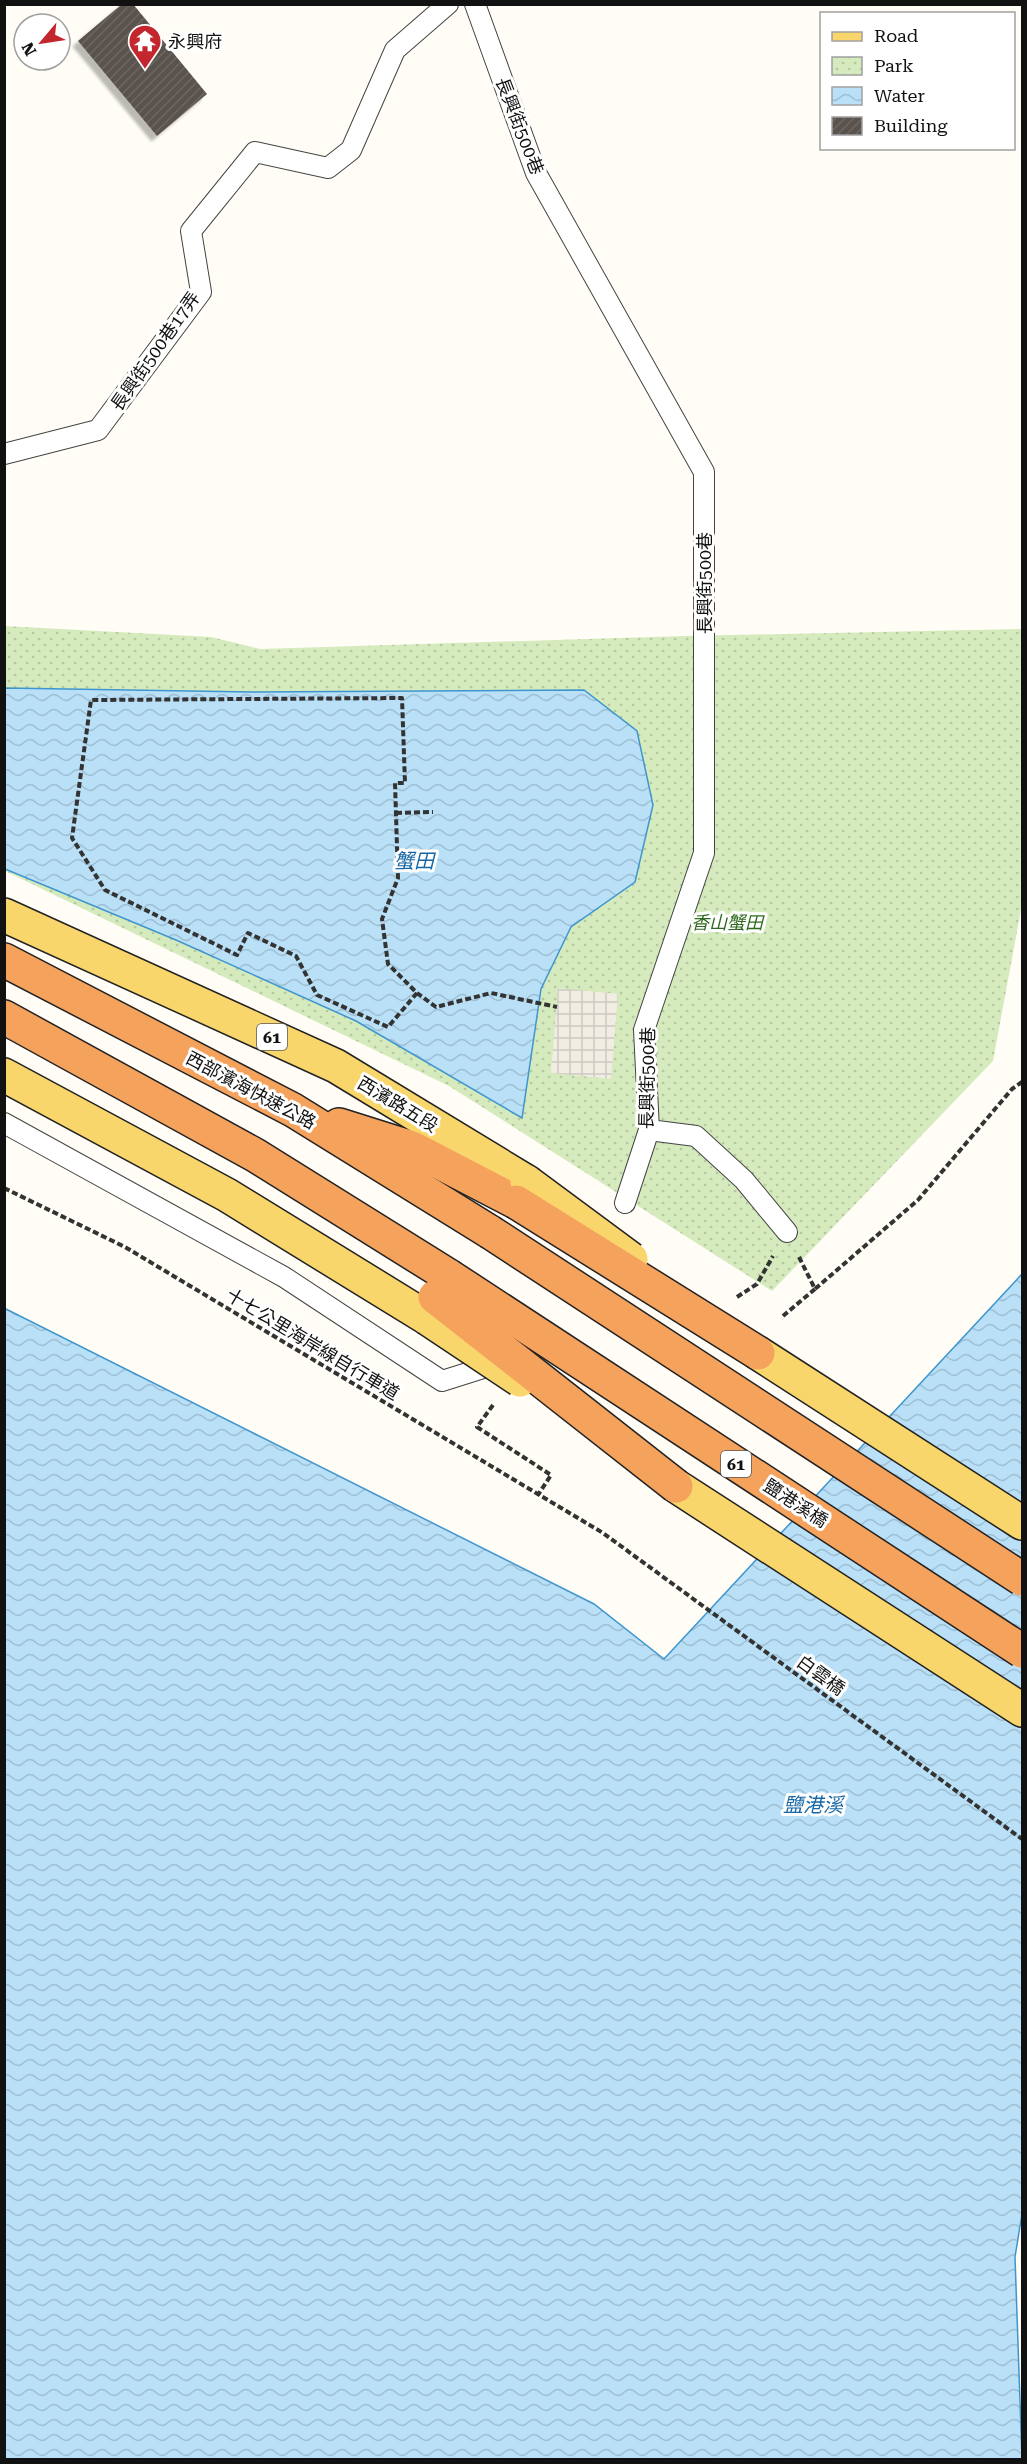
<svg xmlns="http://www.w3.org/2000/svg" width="1027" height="2464" viewBox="0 0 1027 2464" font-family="'Roboto Serif','Noto Sans TC',serif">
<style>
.park{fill:url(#park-dots)}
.plaza{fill:url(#plaza-grid)}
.water{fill:url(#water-waves);stroke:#3f96cf;stroke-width:1.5}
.building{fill:url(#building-hatch);filter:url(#shadow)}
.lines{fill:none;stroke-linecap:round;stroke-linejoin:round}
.lane-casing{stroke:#444;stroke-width:22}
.primary-casing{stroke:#222;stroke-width:36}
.highway-casing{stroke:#222;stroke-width:36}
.path{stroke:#333;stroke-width:4;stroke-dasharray:6 3;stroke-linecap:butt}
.lane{stroke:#fff;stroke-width:20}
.primary{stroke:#f9d66b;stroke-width:33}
.highway{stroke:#f5a25d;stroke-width:33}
.primary-bridge-casing{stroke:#222;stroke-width:36;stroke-linecap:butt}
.highway-bridge-casing{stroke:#222;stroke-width:36;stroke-linecap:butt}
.primary-bridge{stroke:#f9d66b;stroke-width:33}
.highway-bridge{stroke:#f5a25d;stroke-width:33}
.labels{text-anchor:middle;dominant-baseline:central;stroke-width:6;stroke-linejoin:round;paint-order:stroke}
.shield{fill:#fff;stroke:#585858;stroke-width:1.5}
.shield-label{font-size:16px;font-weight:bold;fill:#111}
.poi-label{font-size:18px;fill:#111;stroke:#fff;text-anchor:start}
.street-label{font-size:18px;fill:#111;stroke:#fff}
.park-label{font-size:18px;font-style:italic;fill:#2f6b1f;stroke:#fff}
.water-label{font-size:20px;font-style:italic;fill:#1768a6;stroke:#fff}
</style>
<defs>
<pattern id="park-dots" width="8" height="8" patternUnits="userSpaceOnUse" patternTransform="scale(1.5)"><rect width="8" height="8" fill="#d5ebbd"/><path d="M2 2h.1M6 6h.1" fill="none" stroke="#b6c8a1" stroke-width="1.8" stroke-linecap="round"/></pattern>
<pattern id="plaza-grid" width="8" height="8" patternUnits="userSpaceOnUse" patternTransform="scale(1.5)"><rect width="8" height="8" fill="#f1ede2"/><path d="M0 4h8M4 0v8" fill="none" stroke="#cecac1"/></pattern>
<pattern id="water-waves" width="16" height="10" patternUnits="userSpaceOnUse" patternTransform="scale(1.5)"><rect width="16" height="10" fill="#b9e0f7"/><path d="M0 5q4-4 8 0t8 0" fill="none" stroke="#9ebfd3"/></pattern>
<pattern id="building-hatch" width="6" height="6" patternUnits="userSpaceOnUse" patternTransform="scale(1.5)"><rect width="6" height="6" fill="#5a524d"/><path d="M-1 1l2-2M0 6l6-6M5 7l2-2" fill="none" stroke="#6d6662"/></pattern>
<filter id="shadow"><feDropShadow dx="-5.5" dy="5.5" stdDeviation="1.5" flood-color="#0004"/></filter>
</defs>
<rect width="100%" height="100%" fill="#fffdf5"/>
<path class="park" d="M4 626 211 637 260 649 685 636 1022 629V904L993 1061 772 1291 449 1086 5 871Z"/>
<path class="plaza" d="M558 988 618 994 611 1079 551 1073Z"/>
<g class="water">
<path d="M5 688 252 692 584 690 637 731 653 805 635 882 571 927 541 989 522 1118 356 1021 176 940 5 869Z"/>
<path d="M1022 1274V2214L1015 2257 1022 2459H5L4 1308 594 1604 664 1659Z"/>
</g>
<path class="building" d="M122 4H133L207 94 157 136 78 41Z"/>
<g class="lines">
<g class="lane-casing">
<g id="lane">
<path d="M475 4 536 173 704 472V853L644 1030 649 1130 625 1203"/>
<path d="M4 454 98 430 201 292 191 231 255 152 328 168 351 150 395 50 448 4"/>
<path d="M4 1123 284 1277 442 1381 499 1363"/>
<path d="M649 1130 696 1136 744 1180 787 1232"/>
</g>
</g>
<g class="primary-casing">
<g id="primary">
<path d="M4 915 336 1066 527 1182"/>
<path d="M4 1075 227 1195 427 1318"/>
<path d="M758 1353 1022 1523"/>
<path d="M676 1486 1022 1710"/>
</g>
</g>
<g class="highway-casing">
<g id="highway">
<path d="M4 960 293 1110 490 1232"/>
<path d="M4 1017 255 1155 449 1276"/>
<path d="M339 1125 412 1148 516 1202"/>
</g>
</g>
<g class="path">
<path d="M396 813 433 812"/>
<path d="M417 993 388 1027 317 995 296 956 248 933 237 955 105 890 72 838 91 700 402 698 405 783H395L398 878 382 919 388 964 417 993 436 1007 491 993 557 1007"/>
<path d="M4 1188 125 1247 603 1533 1022 1839"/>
<path d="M799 1257 815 1289 918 1200 1012 1089 1022 1082"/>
<path d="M737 1297 757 1284 773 1256"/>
<path d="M783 1316 815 1289"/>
<path d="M493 1405 477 1427 551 1475 538 1495"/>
</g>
<use href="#lane" class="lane"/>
<use href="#primary" class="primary"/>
<use href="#highway" class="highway"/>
<g class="primary-bridge-casing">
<g id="primary-bridge">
<path d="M527 1182 631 1259"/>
<path d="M427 1318 520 1380"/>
</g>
</g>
<g class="highway-bridge-casing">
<g id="highway-bridge">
<path d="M516 1202 758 1353"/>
<path d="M490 1232 1022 1579"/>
<path d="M449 1276 1022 1651"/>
<path d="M435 1297 676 1486"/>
</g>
</g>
<use href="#primary-bridge" class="primary-bridge"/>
<use href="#highway-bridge" class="highway-bridge"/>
</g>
<defs>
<g id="temple-pin" transform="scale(1.725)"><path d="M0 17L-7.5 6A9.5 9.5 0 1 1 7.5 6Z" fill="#c4262e" stroke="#fff"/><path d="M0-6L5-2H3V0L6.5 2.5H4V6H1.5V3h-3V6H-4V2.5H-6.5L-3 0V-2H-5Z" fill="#fff"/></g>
</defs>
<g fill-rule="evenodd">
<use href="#temple-pin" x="145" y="41"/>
</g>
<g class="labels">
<g class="shield">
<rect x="257" y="1024" width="30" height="26" rx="4.5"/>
<rect x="721" y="1451" width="30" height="26" rx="4.5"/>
</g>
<g class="shield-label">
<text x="272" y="1037">61</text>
<text x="736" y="1464">61</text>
</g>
<g class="poi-label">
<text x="168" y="41">永興府</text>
</g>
<g class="street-label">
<text transform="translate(520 126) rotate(69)">長興街500巷</text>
<text transform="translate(155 351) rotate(-55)">長興街500巷17弄</text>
<text transform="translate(704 583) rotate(-90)">長興街500巷</text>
<text transform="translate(647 1078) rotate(-89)">長興街500巷</text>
<text transform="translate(251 1090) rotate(28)">西部濱海快速公路</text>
<text transform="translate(398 1104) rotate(31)">西濱路五段</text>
<text transform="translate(313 1344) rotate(31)">十七公里海岸線自行車道</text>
<text transform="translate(796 1503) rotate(33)">鹽港溪橋</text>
<text transform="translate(821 1675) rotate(36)">白雲橋</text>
</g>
<g class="park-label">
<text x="727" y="922">香山蟹田</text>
</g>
<g class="water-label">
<text x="414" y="861">蟹田</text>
<text x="813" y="1805">鹽港溪</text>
</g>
</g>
<rect width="1027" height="2464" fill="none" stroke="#111111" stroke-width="12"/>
<rect x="820" y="12" width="195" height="138" fill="#ffffff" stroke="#a0a0a0" stroke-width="1.5"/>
<rect x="832" y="32" width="30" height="9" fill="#f9d66b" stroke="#a0a0a0" stroke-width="1.5"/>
<text x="874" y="42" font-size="18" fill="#111111">Road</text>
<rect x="832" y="57" width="30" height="18" fill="url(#park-dots)" stroke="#a0a0a0" stroke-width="1.5"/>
<text x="874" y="72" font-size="18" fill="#111111">Park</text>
<rect x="832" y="87" width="30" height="18" fill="url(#water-waves)" stroke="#a0a0a0" stroke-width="1.5"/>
<text x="874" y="102" font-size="18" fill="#111111">Water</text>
<rect x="832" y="117" width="30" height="18" fill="url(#building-hatch)" stroke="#a0a0a0" stroke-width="1.5"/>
<text x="874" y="132" font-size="18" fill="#111111">Building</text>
<g transform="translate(42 42) rotate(241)"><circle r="28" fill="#ffffff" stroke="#a0a0a0" stroke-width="1.5"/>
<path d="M0-4.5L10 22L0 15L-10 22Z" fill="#c4262e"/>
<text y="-9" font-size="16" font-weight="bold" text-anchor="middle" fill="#111111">N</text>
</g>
</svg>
